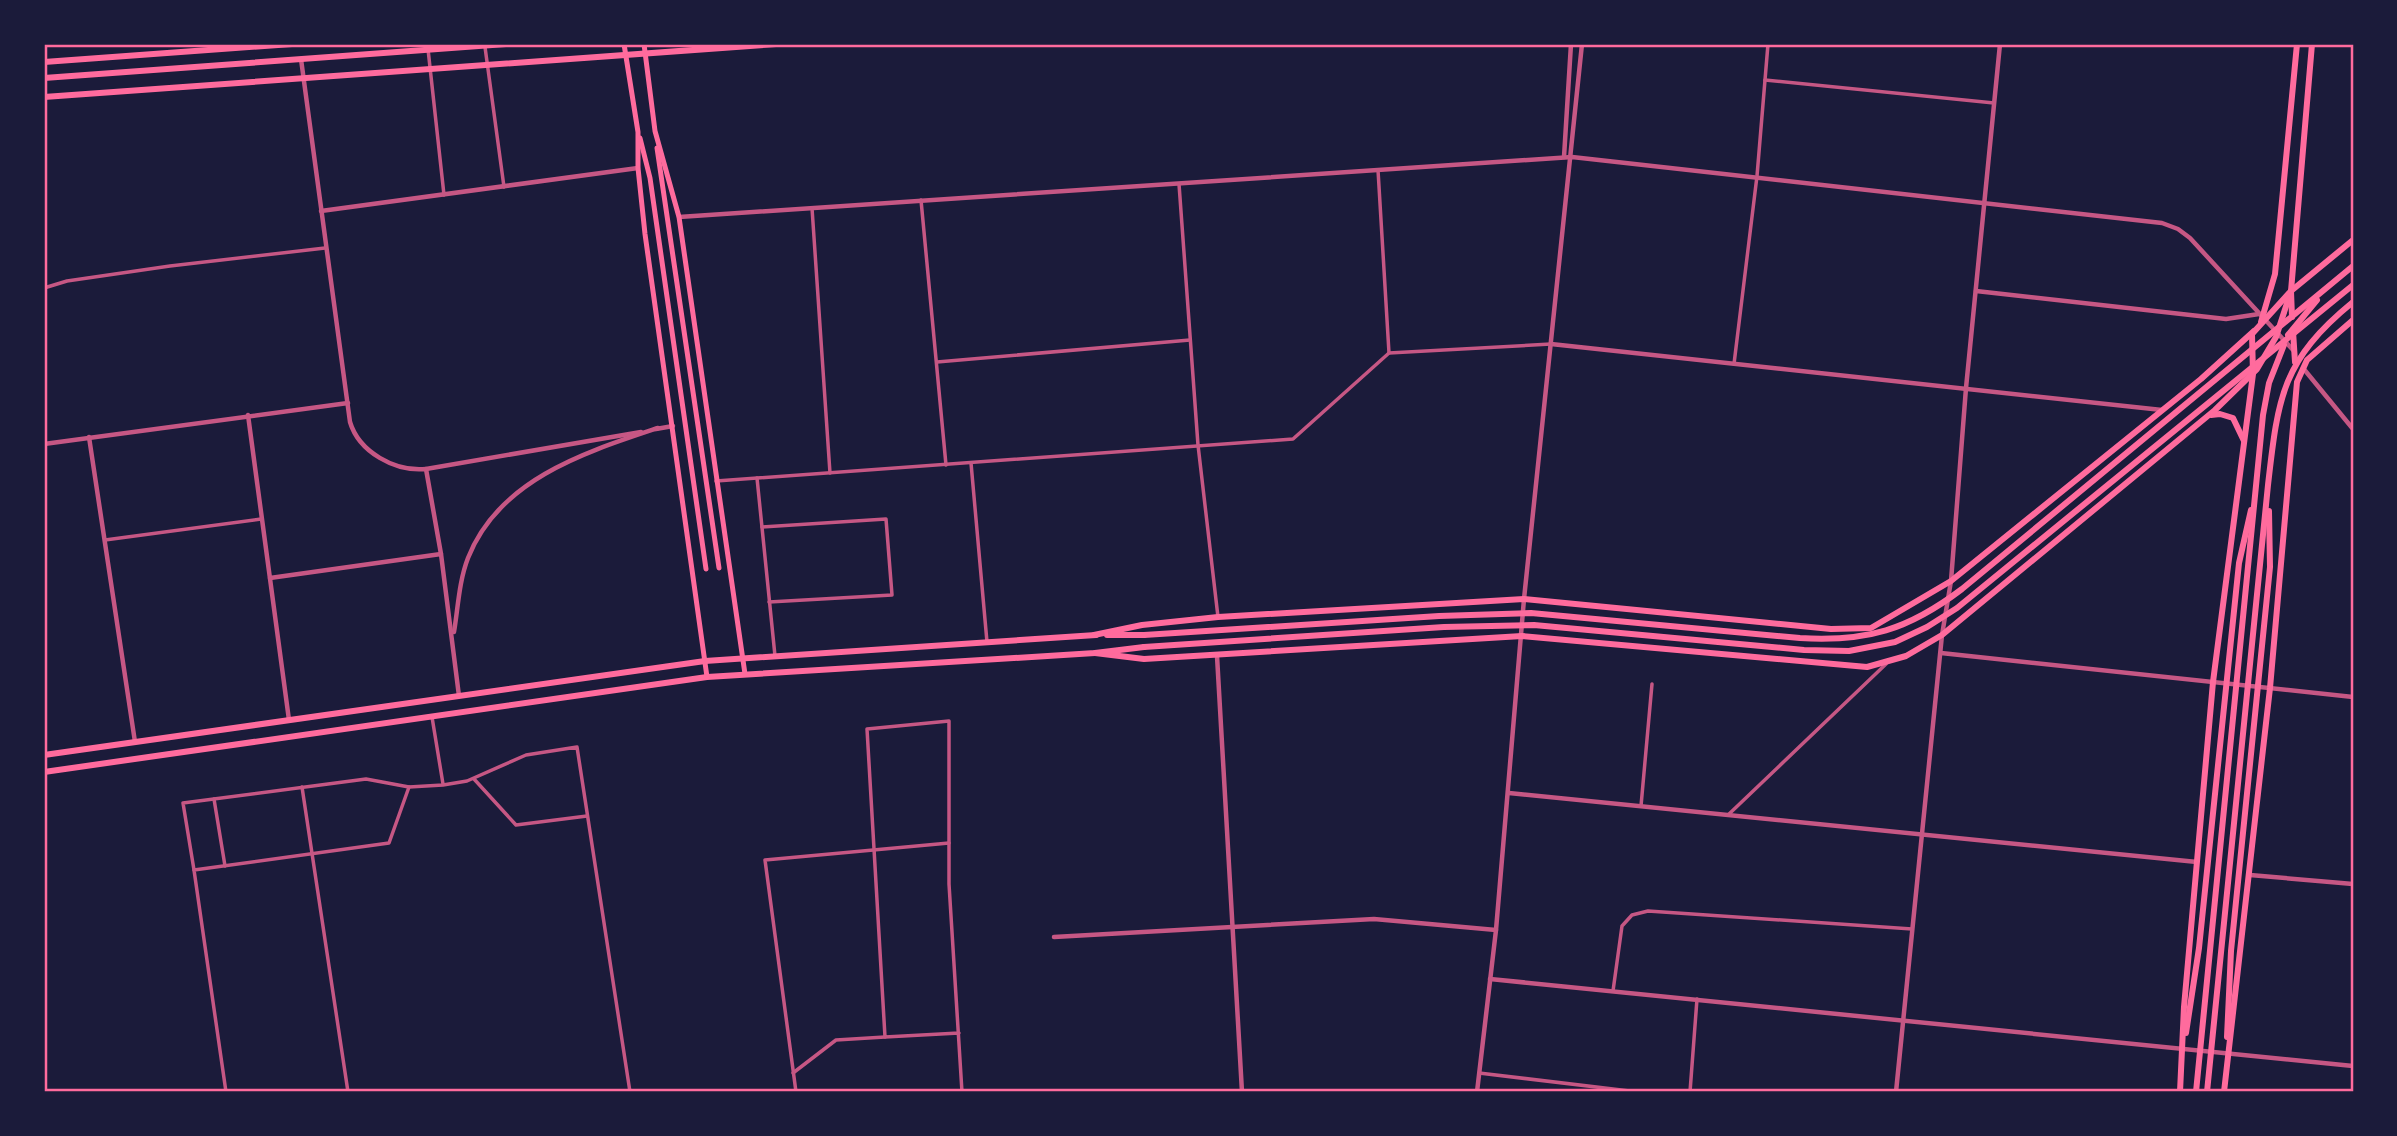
<svg xmlns="http://www.w3.org/2000/svg" width="2397" height="1136" viewBox="0 0 2397 1136" font-family="Arial,sans-serif">
<style>
.lines{fill:none;stroke-linecap:round;stroke-linejoin:round}
.minor{stroke:#c65784;stroke-width:3.5}
.tertiary{stroke:#c65784;stroke-width:4.5}
.secondary{stroke:#ff6b9d;stroke-width:5}
.primary{stroke:#ff6b9d;stroke-width:6}
.trunk{stroke:#ff6b9d;stroke-width:6}
.neatline{fill:none;stroke:#ff6b9d;stroke-width:2.5}
</style>
<rect width="100%" height="100%" fill="#1b1b3a"/>
<g class="lines">
<g class="minor">
<path d="M485 47 504 187"/>
<path d="M428 49 444 195"/>
<path d="M1765 80 1994 103"/>
<path d="M1378 170 1389 353"/>
<path d="M1179 184 1198 445 1218 617"/>
<path d="M921 200 946 465"/>
<path d="M812 208 830 473"/>
<path d="M44 288 67 281 170 266 325 248"/>
<path d="M937 362 1190 340"/>
<path d="M1734 364 1757 176 1768 44"/>
<path d="M971 463 987 642"/>
<path d="M757 478 775 656"/>
<path d="M716 481 1293 439 1389 353 1551 344"/>
<path d="M762 527 886 519 892 595 769 602"/>
<path d="M105 540 261 519"/>
<path d="M432 717 443 784"/>
<path d="M474 779 516 825 587 816"/>
<path d="M302 787 348 1092"/>
<path d="M214 799 225 866"/>
<path d="M1641 806 1652 684"/>
<path d="M1728 815 1886 664"/>
<path d="M194 870 183 803 366 779 409 787 443 785 467 781 526 755 577 747 630 1092"/>
<path d="M1613 991 1622 926 1632 915 1648 911 1912 929"/>
<path d="M959 1033 885 1037 867 729 949 721V884L962 1092"/>
<path d="M793 1073 836 1040 885 1037"/>
<path d="M1479 1073 1638 1092"/>
<path d="M226 1092 194 870 389 843 409 787"/>
<path d="M796 1092 765 860 949 843"/>
<path d="M1690 1092 1697 999"/>
</g>
<g class="tertiary">
<path d="M301 59 350 422C359 452 395 472 426 469L441 554 459 696"/>
<path d="M1564 157 1571 44"/>
<path d="M321 211 638 168"/>
<path d="M679 217 1572 157 2162 223 2178 229 2190 238 2294 351"/>
<path d="M1976 291 2226 319 2259 314"/>
<path d="M1551 344 2162 410"/>
<path d="M2303 368 2353 429"/>
<path d="M248 415 289 720"/>
<path d="M656 429 673 426"/>
<path d="M89 437 135 742"/>
<path d="M44 444 348 403"/>
<path d="M426 469 641 432"/>
<path d="M270 578 441 554"/>
<path d="M454 632C458 608 459 581 468 558 499 479 586 452 658 428"/>
<path d="M1941 653 2353 697"/>
<path d="M1217 656 1242 1092"/>
<path d="M1509 793 2197 862"/>
<path d="M2250 875 2353 884"/>
<path d="M1054 937 1374 919 1496 930"/>
<path d="M1490 979 2353 1066"/>
<path d="M1477 1092 1496 930 1524 599 1582 44"/>
<path d="M1896 1092 1942 635 1951 581 1966 388 2000 44"/>
</g>
<g class="secondary">
<path d="M624 44 638 132V168L645 234 707 677"/>
<path d="M644 44 655 131 679 217 745 674"/>
<path d="M640 138 650 178 706 569"/>
<path d="M657 148 719 568"/>
</g>
<g class="primary">
<path d="M44 62 292 44"/>
<path d="M44 78 506 44"/>
<path d="M44 97 776 44"/>
<path d="M2261 322 2275 274 2297 44"/>
<path d="M2211 415 2220 414 2233 418 2244 441"/>
<path d="M1094 635 1142 625 1218 617 1524 599 1831 629 1871 628 1951 581 2201 379 2254 331"/>
<path d="M1107 635H1144"/>
<path d="M1095 653 1144 659 1522 636 1867 667 1906 656 1942 635 2215 410 2257 369 2276 337 2291 291 2312 44"/>
<path d="M44 755 705 661 1096 635"/>
<path d="M44 772 707 677 1095 653 1144 647"/>
</g>
<g class="trunk">
<path d="M2291 291 2292 317"/>
<path d="M2293 331 2295 362"/>
<path d="M2288 335 2317 300"/>
<path d="M1144 635 1439 616 1531 613 1800 638C1867 642 1908 630 1962 589L2353 266"/>
<path d="M1144 647 1444 627 1534 625 1804 650 1849 651 1895 642 1927 627 1957 608 2353 285"/>
<path d="M2186 1033 2199 948 2239 563 2251 510"/>
<path d="M2227 1037 2231 951 2270 567 2269 511"/>
<path d="M2180 1092 2184 1007 2213 682 2253 374 2252 334 2291 291 2353 240"/>
<path d="M2196 1092 2263 415 2269 383 2284 345"/>
<path d="M2207 1092 2268 485C2278 397 2282 360 2353 302"/>
<path d="M2224 1092 2270 688 2297 382 2307 360 2353 320"/>
</g>
</g>
<rect width="2397" height="1136" fill="none" stroke="#1b1b3a" stroke-width="91"/>
<rect x="46" y="46" width="2306" height="1044" class="neatline"/>
</svg>
